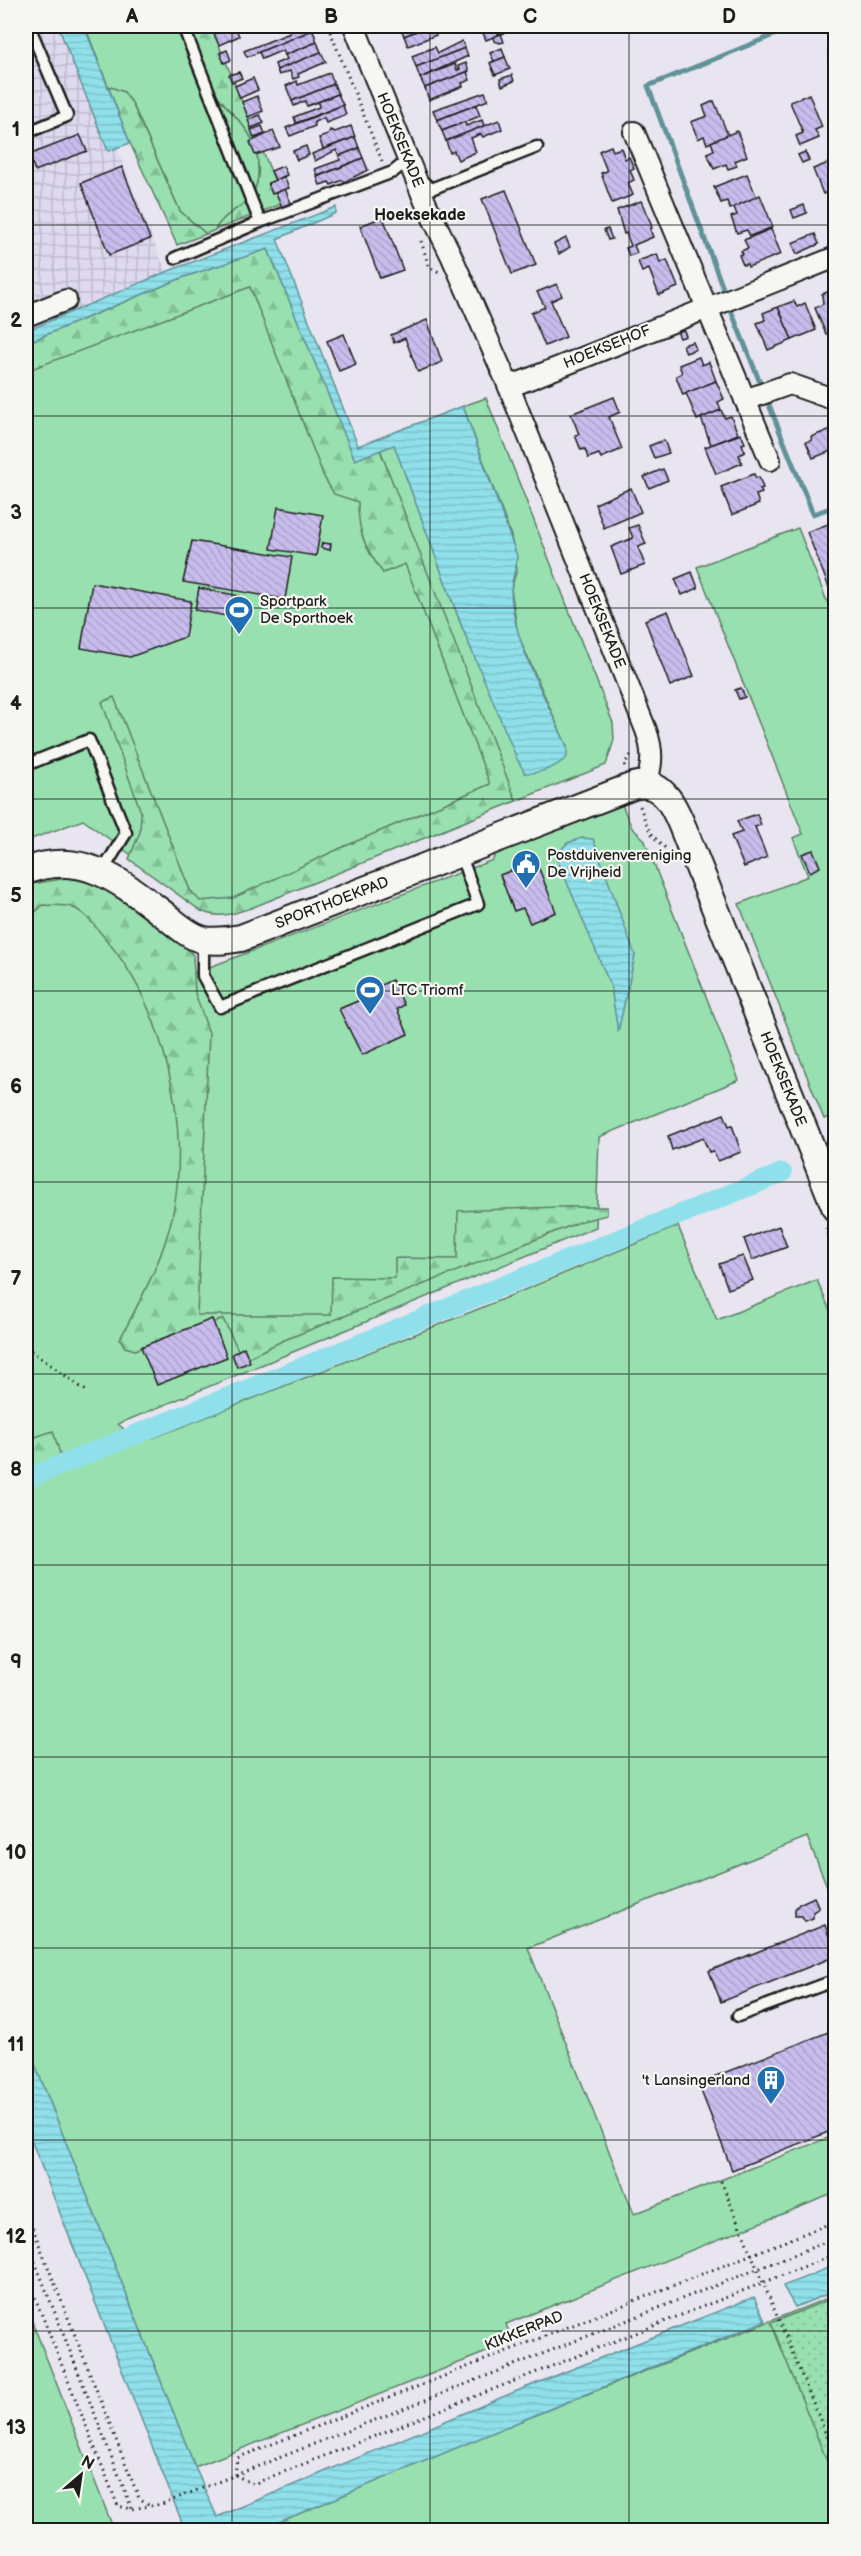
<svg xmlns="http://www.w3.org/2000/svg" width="861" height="2556" viewBox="0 0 861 2556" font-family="'Balsamiq Sans',sans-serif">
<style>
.industrial{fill:url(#industrial-grid)}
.green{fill:#98e0af;stroke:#5a7e66;stroke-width:1.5;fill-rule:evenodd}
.forest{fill:url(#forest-firs);stroke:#5a7e66;stroke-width:1.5}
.park{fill:url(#park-dots);stroke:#5a7e66;stroke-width:1.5}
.water{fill:url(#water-rules);stroke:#619298;stroke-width:1.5}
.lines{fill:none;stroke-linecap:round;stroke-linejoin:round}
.stream{stroke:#619298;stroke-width:5}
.canal{stroke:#8fe0ea;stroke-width:20}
.building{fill:url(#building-back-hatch);stroke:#1c1c1c;stroke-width:1.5}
.service-casing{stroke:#1c1c1c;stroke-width:15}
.minor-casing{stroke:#1c1c1c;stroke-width:24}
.tertiary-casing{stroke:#1c1c1c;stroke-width:30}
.path{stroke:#1c1c1c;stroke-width:3;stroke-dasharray:1.5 4.5;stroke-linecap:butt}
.service{stroke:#f6f6f2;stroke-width:10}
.minor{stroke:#f6f6f2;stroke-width:20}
.tertiary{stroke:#f6f6f2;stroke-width:26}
.grid{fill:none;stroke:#1c1c1c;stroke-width:1.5;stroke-opacity:0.55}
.labels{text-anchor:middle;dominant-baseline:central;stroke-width:4.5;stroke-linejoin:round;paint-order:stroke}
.street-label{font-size:15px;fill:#1c1c1c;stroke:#f6f6f2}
.poi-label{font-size:15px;fill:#1c1c1c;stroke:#f6f6f2;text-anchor:start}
.neighbourhood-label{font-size:16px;font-weight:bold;fill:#1c1c1c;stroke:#f6f6f2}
.neatline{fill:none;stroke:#1c1c1c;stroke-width:2}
.grid-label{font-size:20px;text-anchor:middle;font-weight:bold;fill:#1c1c1c}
</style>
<defs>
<pattern id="industrial-grid" width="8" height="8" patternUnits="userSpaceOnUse" patternTransform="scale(1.5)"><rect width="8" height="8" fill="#ded9ef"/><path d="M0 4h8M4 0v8" fill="none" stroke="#bebacc"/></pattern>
<pattern id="forest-firs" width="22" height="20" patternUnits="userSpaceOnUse" patternTransform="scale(1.5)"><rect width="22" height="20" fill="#98e0af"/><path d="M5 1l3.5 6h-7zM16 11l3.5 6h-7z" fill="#82c096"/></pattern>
<pattern id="park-dots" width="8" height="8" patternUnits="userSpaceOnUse" patternTransform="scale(1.5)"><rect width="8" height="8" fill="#98e0af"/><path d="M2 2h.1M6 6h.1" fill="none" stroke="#82c096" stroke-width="1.8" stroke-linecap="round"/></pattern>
<pattern id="water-rules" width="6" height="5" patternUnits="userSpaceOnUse" patternTransform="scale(1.5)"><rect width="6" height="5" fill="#8fe0ea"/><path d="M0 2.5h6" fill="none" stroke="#7bc0c8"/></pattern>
<pattern id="building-back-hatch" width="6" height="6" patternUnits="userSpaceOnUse" patternTransform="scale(1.5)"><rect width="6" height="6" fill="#c8bced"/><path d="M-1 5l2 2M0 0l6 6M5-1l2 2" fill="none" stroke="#aba1cb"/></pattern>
</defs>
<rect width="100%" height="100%" fill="#e8e5f0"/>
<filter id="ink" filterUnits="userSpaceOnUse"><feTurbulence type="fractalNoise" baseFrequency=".0167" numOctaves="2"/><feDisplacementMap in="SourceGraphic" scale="12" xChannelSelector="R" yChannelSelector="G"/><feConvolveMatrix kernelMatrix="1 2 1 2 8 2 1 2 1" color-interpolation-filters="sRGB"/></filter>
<g filter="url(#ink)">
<path class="industrial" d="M26 26H68L166 272 26 330Z"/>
<g class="green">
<path d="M85 26H191C196 46 200 68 211 87 228 113 258 130 258 164 259 173 258 183 254 191 245 208 223 213 215 230L206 234 180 211 132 103 124 92 108 86Z"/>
<path d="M262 266 345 476 384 459 380 450 394 444 462 627 525 773 567 747 518 635 511 589 517 569 511 536 463 406 486 398 613 723 614 740 606 765 516 801 513 793 211 913 83 820 26 841V361Z"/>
<path d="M798 528 835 622 836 1114 824 1119 739 904 808 876 793 838 803 834 697 567Z"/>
<path d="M619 798 632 828 644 839 739 1080 599 1137 596 1227 118 1424 126 1431 147 1423 153 1438 476 1310 678 1226 717 1320 817 1280 836 1325 835 1906 807 1837 528 1948 634 2214 835 2135V2193L506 2324 512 2342 195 2467 26 2042V1471L61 1456 26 1462V903L58 890 186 976 493 860 497 849ZM635 955 618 1030 611 987Z"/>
<path d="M835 2295V2530H260L535 2415Z"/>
<path d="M26 2306 114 2530H26Z"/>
</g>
<g class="forest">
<path d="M191 26H211L284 203 215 230C223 213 245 208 254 191 258 183 259 173 258 164 258 130 228 113 211 87 200 68 196 46 191 26Z"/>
<path d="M108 86 124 92 132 103 180 211 206 234 177 245 130 143Z"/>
<path d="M268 249 355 459 380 450 516 801 251 908C233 914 219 919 201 911L129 859 140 832 141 812 102 702 114 697 190 890 200 901 233 898 343 847 490 784 405 564 383 573C365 548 358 534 358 502L334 494 324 477 250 287 26 371V343L184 277Z"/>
<path d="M73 877 100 886 139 910 182 943 193 955 195 993 209 1033 197 1315H331L332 1277 395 1278V1258L457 1259 458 1211 557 1207H607V1215L582 1221 282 1341 243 1360 223 1319 135 1350 125 1347 120 1339C141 1299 164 1258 173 1213 191 1124 164 1006 104 937 96 927 83 910 71 907 63 904 52 906 43 905L26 921V885Z"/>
<path d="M53 1431 61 1457 26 1471V1440Z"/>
</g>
<path class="park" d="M835 2297V2481L771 2323Z"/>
<g class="water">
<path d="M58 26H84L130 143 108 151Z"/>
<path d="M336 207V213L277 239 358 446 463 406 517 556C517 568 511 580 511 592 513 644 547 699 567 747V757C557 767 540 774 525 773L517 759 462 627 394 445 355 460 268 249 184 277 26 343V331L166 272Z"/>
<path d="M582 838 593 839 635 955 618 1032 611 987 556 856 567 843Z"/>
<path d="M26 2042 195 2467 217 2517 517 2391 754 2297 765 2321 535 2415 260 2530H185L26 2127Z"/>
<path d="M835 2265V2291L795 2307 783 2286Z"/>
</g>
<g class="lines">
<g class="stream">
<path d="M724 291 648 86 796 26"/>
<path d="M730 308 813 514 836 506"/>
</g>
<g class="canal">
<path d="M832 1153 836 1152"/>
<path d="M26 1479 782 1173"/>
</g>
</g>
<g class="building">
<path d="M216 26H233L219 31Z"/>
<path d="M235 26 239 36 219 45 214 34Z"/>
<path d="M294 26H311L313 30 247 57 244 51 290 33 288 28Z"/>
<path d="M400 26H430L404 36Z"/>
<path d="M430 26H443L434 29 436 35 408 46 404 36Z"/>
<path d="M480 26H497L496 27 498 34 504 33 486 40Z"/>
<path d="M313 30 317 42 285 55 283 50 262 59 259 52Z"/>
<path d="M501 34 504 42 500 43 494 41 493 37Z"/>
<path d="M462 41 465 48 416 67 412 56 435 47 438 53Z"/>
<path d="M317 42 321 52 277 70 275 64 287 59 285 55Z"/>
<path d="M465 48 468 56 420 78 416 67Z"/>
<path d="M502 48 505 57 490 63 494 61 490 53Z"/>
<path d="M835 49 836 55 830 57 828 52Z"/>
<path d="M227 50 231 60 224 63 220 53Z"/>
<path d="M321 52 326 62 298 74 299 77 293 79 290 71 279 75 277 70Z"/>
<path d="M505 57 510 69 495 75 490 63Z"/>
<path d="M466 63 469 71 425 88 420 78 455 64 457 70 460 69 458 66Z"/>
<path d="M469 71 467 72 470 80 462 83 463 86 429 100 425 88Z"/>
<path d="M239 72 242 78 232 82 229 75Z"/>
<path d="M330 73 334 84 292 101 286 86 297 81 298 85Z"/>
<path d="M512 75 514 81 502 86 500 79Z"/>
<path d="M253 78 258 90 240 98 235 86Z"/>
<path d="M334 84 338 94 307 106 305 101 294 106 292 101Z"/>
<path d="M29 88 35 102 26 106V89Z"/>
<path d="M485 92 488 100 437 120 433 110Z"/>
<path d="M338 94 343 105 296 123 294 117 319 107 318 102Z"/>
<path d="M809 94 822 127 815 130 819 138 800 146 796 136 803 133 790 102Z"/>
<path d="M257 96 263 111 248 117 242 102Z"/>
<path d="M714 101 728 135 707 144 704 136 698 139 691 122 707 116 703 106Z"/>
<path d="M343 105 346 115 326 123 324 118 314 122 315 126 290 136 286 128Z"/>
<path d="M476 105 480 116 442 131 437 120Z"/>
<path d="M260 115 264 123 251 128 248 120Z"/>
<path d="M482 120 484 126 446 141 442 131 465 122 466 126Z"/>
<path d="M499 120 502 129 483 137 481 134 471 138 476 152 458 160 454 151 450 153 446 141Z"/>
<path d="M262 126 265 134 254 138 251 130Z"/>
<path d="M351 126 355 137 323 149 319 138 328 135 330 130 335 132Z"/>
<path d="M273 131 280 147 255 155 250 142Z"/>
<path d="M737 131 747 156 735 161 737 166 728 169 726 164 714 169 707 153 714 150 711 142Z"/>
<path d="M80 135 87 151 35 171 29 155Z"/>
<path d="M355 137 359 148 339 156 336 150 315 161 312 154Z"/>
<path d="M306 146 309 155 297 160 293 151Z"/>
<path d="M611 146 613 151 621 148 625 159 629 157 634 168 630 170 634 180 628 183 633 195 612 203 601 173 607 171 599 151Z"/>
<path d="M359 148 363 158 318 176 315 169 340 160 339 156Z"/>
<path d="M805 152 809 160 802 163 798 155Z"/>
<path d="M363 158 368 170 344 182 343 180 331 185 329 182 320 185 317 177Z"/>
<path d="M836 160V188L823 194 813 169Z"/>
<path d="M283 166 287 175 275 180 271 171Z"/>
<path d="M122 167 150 239 109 255 81 183Z"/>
<path d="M747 174 757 198 730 209 727 201 721 203 714 187Z"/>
<path d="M284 177 289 188 272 194 268 183Z"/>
<path d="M836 188V206L829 191Z"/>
<path d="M285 189 291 203 282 207 276 193Z"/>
<path d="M506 190 536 265 512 274 482 199Z"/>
<path d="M760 195 773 227 750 236 747 230 737 233 731 217 737 215 734 207Z"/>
<path d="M641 201 650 221 652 228 650 229 653 237 634 245 637 253 629 256 626 248 631 246 626 233 624 234 617 210Z"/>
<path d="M804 205 807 213 794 218 791 210Z"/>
<path d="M383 217 403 270 380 278 360 226Z"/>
<path d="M608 229 612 239 608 240 604 230Z"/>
<path d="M771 229 781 254 748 267 747 264 743 265 739 255 743 254 741 251 748 248 744 240Z"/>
<path d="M815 234 819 244 797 254 792 243Z"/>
<path d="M566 238 570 247 559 254 554 244Z"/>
<path d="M657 254 660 263 667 260 678 287 659 295 649 269 642 272 638 261Z"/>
<path d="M557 284 562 296 551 301 566 337 545 346 531 313 545 307 537 292Z"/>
<path d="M830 291 831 294 836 292V330L826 334 815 308 823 304 822 294Z"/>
<path d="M794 301 797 307 805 303 816 330 792 340 778 307Z"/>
<path d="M778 307 792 340 768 350 757 323 765 320 763 313Z"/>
<path d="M427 320 442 362 418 372 405 338 394 343 391 335Z"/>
<path d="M683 328 686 336 680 338 677 331Z"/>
<path d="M344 334 356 364 339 371 327 341Z"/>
<path d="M693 342 696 349 686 353 683 345Z"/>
<path d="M699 357 702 365 709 362 716 381 683 395 676 376 682 373 679 365Z"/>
<path d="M716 381 724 399 718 402 721 410 697 420 686 393Z"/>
<path d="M614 397 620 412 609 417 622 449 601 458 599 454 588 458 585 449 581 450 575 435 579 434 571 414Z"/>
<path d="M721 410 725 418 731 416 738 434 711 445 701 418Z"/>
<path d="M836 427V449L813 458 806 442 812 440 811 437Z"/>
<path d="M741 434 745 443 742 444 745 452 739 455 742 463 716 474 705 447Z"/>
<path d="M664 440 669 453 654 458 649 446Z"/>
<path d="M663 469 668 480 649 488 644 477Z"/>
<path d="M754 474 756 478 759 477 763 488 760 489 762 493 756 495 759 504 732 515 721 487Z"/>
<path d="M631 488 641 512 604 528 595 504Z"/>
<path d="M278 507 323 515 316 556 271 549Z"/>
<path d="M836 521V605L807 532Z"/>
<path d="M638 525 646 544 638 547 645 565 621 574 611 547 633 538 629 528Z"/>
<path d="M192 541 292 557 285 599 183 582Z"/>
<path d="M322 543 331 544 330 550 321 548Z"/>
<path d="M692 572 698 588 682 595 675 579Z"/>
<path d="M92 583 191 601 185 637 130 657 81 648Z"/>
<path d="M199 588 240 596 239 603 245 604 244 615 237 614 236 618 195 610Z"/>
<path d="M668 611 694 676 670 686 645 620Z"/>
<path d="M741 688 745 697 739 699 735 690Z"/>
<path d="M757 814 761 825 755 827 767 857 744 867 731 836 742 832 737 821Z"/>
<path d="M813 850 820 867 810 872 802 854Z"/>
<path d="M536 861 556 912 530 923 523 908 514 911 500 875Z"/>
<path d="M392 980 404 1005 397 1009 408 1034 362 1055 339 1009 367 997 365 992Z"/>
<path d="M724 1114 729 1126 732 1125 741 1152 718 1161 713 1151 709 1152 703 1138 672 1150 668 1136Z"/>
<path d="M779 1226 787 1247 752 1260 744 1239Z"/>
<path d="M743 1256 753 1280 728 1289 719 1264Z"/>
<path d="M212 1319 227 1357 157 1385 141 1347Z"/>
<path d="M244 1347 250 1362 237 1367 232 1354Z"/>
<path d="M814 1897 819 1908 813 1912V1918L805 1921 802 1916H795V1909L799 1904Z"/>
<path d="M825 1925 836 1956 721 2002 709 1971Z"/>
<path d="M836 2029V2129L732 2170 698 2083Z"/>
</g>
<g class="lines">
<g class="service-casing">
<g id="service">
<path d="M183 26 260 222"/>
<path d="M26 133 67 116 29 26"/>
<path d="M420 179 431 189 537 147"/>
<path d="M175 258 260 222 393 172 408 160"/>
<path d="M26 765 89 740 126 833 102 872"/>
<path d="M203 940V976L220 1007 478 904 460 853"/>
<path d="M738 2016 836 1980"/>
</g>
</g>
<g class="minor-casing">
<g id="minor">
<path d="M354 26 426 204 451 255 509 387 646 730C653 750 653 764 646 784"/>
<path d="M634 132 770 460"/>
<path d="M26 316 66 300"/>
<path d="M509 387 836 257"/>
<path d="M745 400 790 384 827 397 836 394"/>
</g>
</g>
<g class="tertiary-casing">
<path id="tertiary" d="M26 871C82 848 123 883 166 916 177 925 190 937 204 940 217 942 229 940 241 938L633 786C669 776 680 823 691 848L836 1209"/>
</g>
<g class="path">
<path d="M328 26 382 161"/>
<path d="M421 241 429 267 439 272"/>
<path d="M625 766 624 764 631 755"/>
<path d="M640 806C647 827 650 836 668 850"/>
<path d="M826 1228 836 1252"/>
<path d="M26 1347 89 1393"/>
<path d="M721 2181 836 2458"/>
<path d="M26 2211 139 2498 150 2505"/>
<path d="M26 2239 132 2509"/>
<path d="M26 2275 118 2506 132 2509 162 2504 836 2238"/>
<path d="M235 2475 237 2458 836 2221"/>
<path d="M235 2475 253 2484 836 2254"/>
</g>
<use href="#service" class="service"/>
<use href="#minor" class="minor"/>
<use href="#tertiary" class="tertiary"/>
</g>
</g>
<path class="grid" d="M232 26V2530M430 26V2530M629 26V2530M26 225H836M26 416H836M26 608H836M26 799H836M26 991H836M26 1182H836M26 1374H836M26 1565H836M26 1757H836M26 1948H836M26 2140H836M26 2331H836"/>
<defs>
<g id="stadium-pin" transform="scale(1.5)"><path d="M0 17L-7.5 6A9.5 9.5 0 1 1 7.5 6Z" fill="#1f6fb2" stroke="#f6f6f2"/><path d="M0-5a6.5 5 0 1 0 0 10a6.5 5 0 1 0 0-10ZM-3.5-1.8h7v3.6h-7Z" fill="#fff"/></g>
<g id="civic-pin" transform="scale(1.5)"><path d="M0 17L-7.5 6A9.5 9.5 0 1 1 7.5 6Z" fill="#1f6fb2" stroke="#f6f6f2"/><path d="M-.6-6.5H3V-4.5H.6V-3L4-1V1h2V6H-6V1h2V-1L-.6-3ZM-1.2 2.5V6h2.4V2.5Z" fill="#fff"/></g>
<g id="building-pin" transform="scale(1.5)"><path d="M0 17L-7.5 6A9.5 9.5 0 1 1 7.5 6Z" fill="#1f6fb2" stroke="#f6f6f2"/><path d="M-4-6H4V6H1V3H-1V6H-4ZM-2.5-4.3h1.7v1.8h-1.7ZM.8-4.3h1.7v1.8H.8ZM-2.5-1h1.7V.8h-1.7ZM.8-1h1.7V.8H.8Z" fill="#fff"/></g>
</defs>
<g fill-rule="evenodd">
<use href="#stadium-pin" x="239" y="610"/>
<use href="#civic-pin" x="526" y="864"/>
<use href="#stadium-pin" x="370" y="990"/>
<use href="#building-pin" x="771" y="2080"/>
</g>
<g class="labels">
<g class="street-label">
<text transform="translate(400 140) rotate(68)">HOEKSEKADE</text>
<text transform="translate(607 347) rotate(-22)">HOEKSEHOF</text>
<text transform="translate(602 621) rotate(68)">HOEKSEKADE</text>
<text transform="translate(332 903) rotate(-21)">SPORTHOEKPAD</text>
<text transform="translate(783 1079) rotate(68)">HOEKSEKADE</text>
<text transform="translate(524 2331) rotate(-22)">KIKKERPAD</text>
</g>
<g class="poi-label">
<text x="260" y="601">Sportpark<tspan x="260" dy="17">De Sporthoek</tspan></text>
<text x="547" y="855">Postduivenvereniging<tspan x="547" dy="17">De Vrijheid</tspan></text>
<text x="391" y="990">LTC Triomf</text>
<text x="750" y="2080" text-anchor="end">'t Lansingerland</text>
</g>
<g class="neighbourhood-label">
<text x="420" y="215">Hoeksekade</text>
</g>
</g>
<rect width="861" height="2556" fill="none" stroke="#f6f6f2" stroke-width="66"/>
<g transform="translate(81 2475) rotate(29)" stroke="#f6f6f2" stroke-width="4.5" paint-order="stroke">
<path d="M0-4.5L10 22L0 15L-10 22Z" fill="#1c1c1c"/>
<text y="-9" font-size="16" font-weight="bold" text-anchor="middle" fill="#1c1c1c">N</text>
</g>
<rect x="33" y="33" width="795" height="2490" class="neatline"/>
<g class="grid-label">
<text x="132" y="23">A</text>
<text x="331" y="23">B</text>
<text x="530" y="23">C</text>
<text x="729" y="23">D</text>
<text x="16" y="136">1</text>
<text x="16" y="327">2</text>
<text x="16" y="519">3</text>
<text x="16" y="710">4</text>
<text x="16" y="902">5</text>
<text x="16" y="1093">6</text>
<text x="16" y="1285">7</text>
<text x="16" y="1476">8</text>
<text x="16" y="1668">9</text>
<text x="16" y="1859">10</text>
<text x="16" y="2051">11</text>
<text x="16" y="2243">12</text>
<text x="16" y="2434">13</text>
</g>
</svg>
